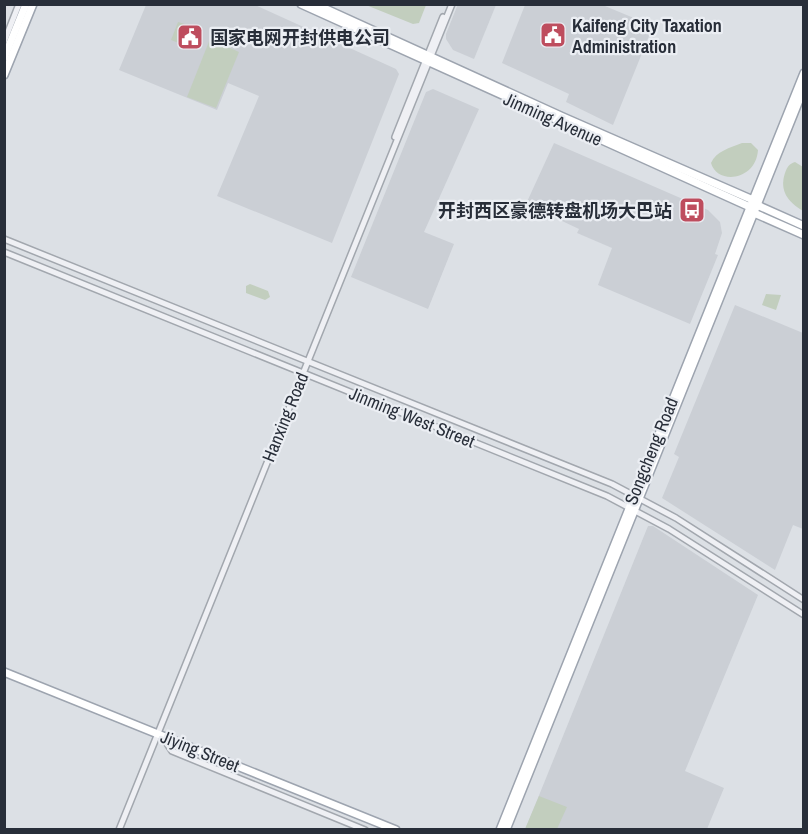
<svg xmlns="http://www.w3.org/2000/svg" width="808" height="834" viewBox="0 0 808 834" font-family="'Archivo Narrow','Noto Sans SC',sans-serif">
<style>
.built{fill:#cbcfd5}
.green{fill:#c2cebe}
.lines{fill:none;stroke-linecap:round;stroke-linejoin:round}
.minor-casing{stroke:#a2a7ae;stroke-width:8}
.major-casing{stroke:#9da4af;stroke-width:10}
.minor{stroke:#eff0f4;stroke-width:5}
.major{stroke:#fff;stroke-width:7}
.labels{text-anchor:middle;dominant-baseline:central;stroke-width:4.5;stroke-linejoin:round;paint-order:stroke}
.poi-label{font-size:18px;font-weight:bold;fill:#282e39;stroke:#ebeef3;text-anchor:start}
.street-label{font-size:18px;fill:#282e39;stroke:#ebeef3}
</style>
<rect width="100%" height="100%" fill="#dce0e5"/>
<g class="built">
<path d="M253 4 396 69 399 74 332 243 217 196 259 96 228 83 217 110 119 70 146 5Z"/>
<path d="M458 4 496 5 474 59 453 50 446 39V34Z"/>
<path d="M525 5H606L605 6 653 26 613 125 566 102 569 94 502 63Z"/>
<path d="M433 89 479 109 424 232 454 244 428 309 351 277 426 92Z"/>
<path d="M554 143 708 210 720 222 722 233 715 254 718 255 690 324 598 285 612 248 577 233 579 229 526 204Z"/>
<path d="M735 305 803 333V529L793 525 775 570 662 498 679 457 674 454Z"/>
<path d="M648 526H653L758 595 685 771 724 788 707 829 525 830Z"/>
</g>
<g class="green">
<path d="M366 5H426L419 23 413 24Z"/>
<path d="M178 22 202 29 194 49 171 40Z"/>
<path d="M210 39 239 52 216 108 187 97Z"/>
<path d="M742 143H751L758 150C756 181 717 185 711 163 716 151 730 148 742 143Z"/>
<path d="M795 162 803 167V211C788 202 779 191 785 173 787 167 789 164 795 162Z"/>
<path d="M250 284 268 291 270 297 265 300 246 293V286Z"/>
<path d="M766 294 781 295 776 310 762 305Z"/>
<path d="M539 796 567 807 557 829H525Z"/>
</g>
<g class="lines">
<g class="minor-casing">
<g id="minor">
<path d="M4 42 19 4"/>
<path d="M395 137 443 17"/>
<path d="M4 239 612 484 676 518 804 600"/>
<path d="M4 252 607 496 669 529 804 615"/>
<path d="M166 742 172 751 365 830"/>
<path d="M119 830 452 4"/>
</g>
</g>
<g class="major-casing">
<g id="major">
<path d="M301 4 750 207 754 213 804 235"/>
<path d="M315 4 563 117 753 200 757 205 804 226"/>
<path d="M4 58 26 4"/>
<path d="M4 75 33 4"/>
<path d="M4 672 396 830"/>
<path d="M500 830 804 73"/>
<path d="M506 830 804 88"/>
</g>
</g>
<use href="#minor" class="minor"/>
<use href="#major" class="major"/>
</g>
<defs>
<g id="civic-square" transform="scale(1.35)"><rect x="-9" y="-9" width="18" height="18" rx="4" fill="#be4d5e" stroke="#ebeef3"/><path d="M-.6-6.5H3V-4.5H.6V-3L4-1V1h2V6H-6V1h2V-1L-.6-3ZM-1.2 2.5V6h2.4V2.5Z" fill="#fff"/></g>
<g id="bus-square" transform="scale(1.35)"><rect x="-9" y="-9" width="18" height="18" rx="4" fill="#be4d5e" stroke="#ebeef3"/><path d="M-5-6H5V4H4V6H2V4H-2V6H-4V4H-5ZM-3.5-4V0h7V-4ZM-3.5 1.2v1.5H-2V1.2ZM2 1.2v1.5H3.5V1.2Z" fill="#fff"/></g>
</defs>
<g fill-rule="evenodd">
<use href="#civic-square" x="553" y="35"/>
<use href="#civic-square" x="190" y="37"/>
<use href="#bus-square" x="692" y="210"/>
</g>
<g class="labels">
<g class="poi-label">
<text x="572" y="25">Kaifeng City Taxation<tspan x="572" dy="21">Administration</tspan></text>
<text x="210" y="37">国家电网开封供电公司</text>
<text x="672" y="210" text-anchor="end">开封西区豪德转盘机场大巴站</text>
</g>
<g class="street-label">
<text transform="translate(553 119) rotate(24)">Jinming Avenue</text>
<text transform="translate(285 417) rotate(-68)">Hanxing Road</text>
<text transform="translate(412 417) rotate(22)">Jinming West Street</text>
<text transform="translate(651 451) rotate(-68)">Songcheng Road</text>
<text transform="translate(200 751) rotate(22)">Jiying Street</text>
</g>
</g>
<rect width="808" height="834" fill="none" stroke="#282e39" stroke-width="12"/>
</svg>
